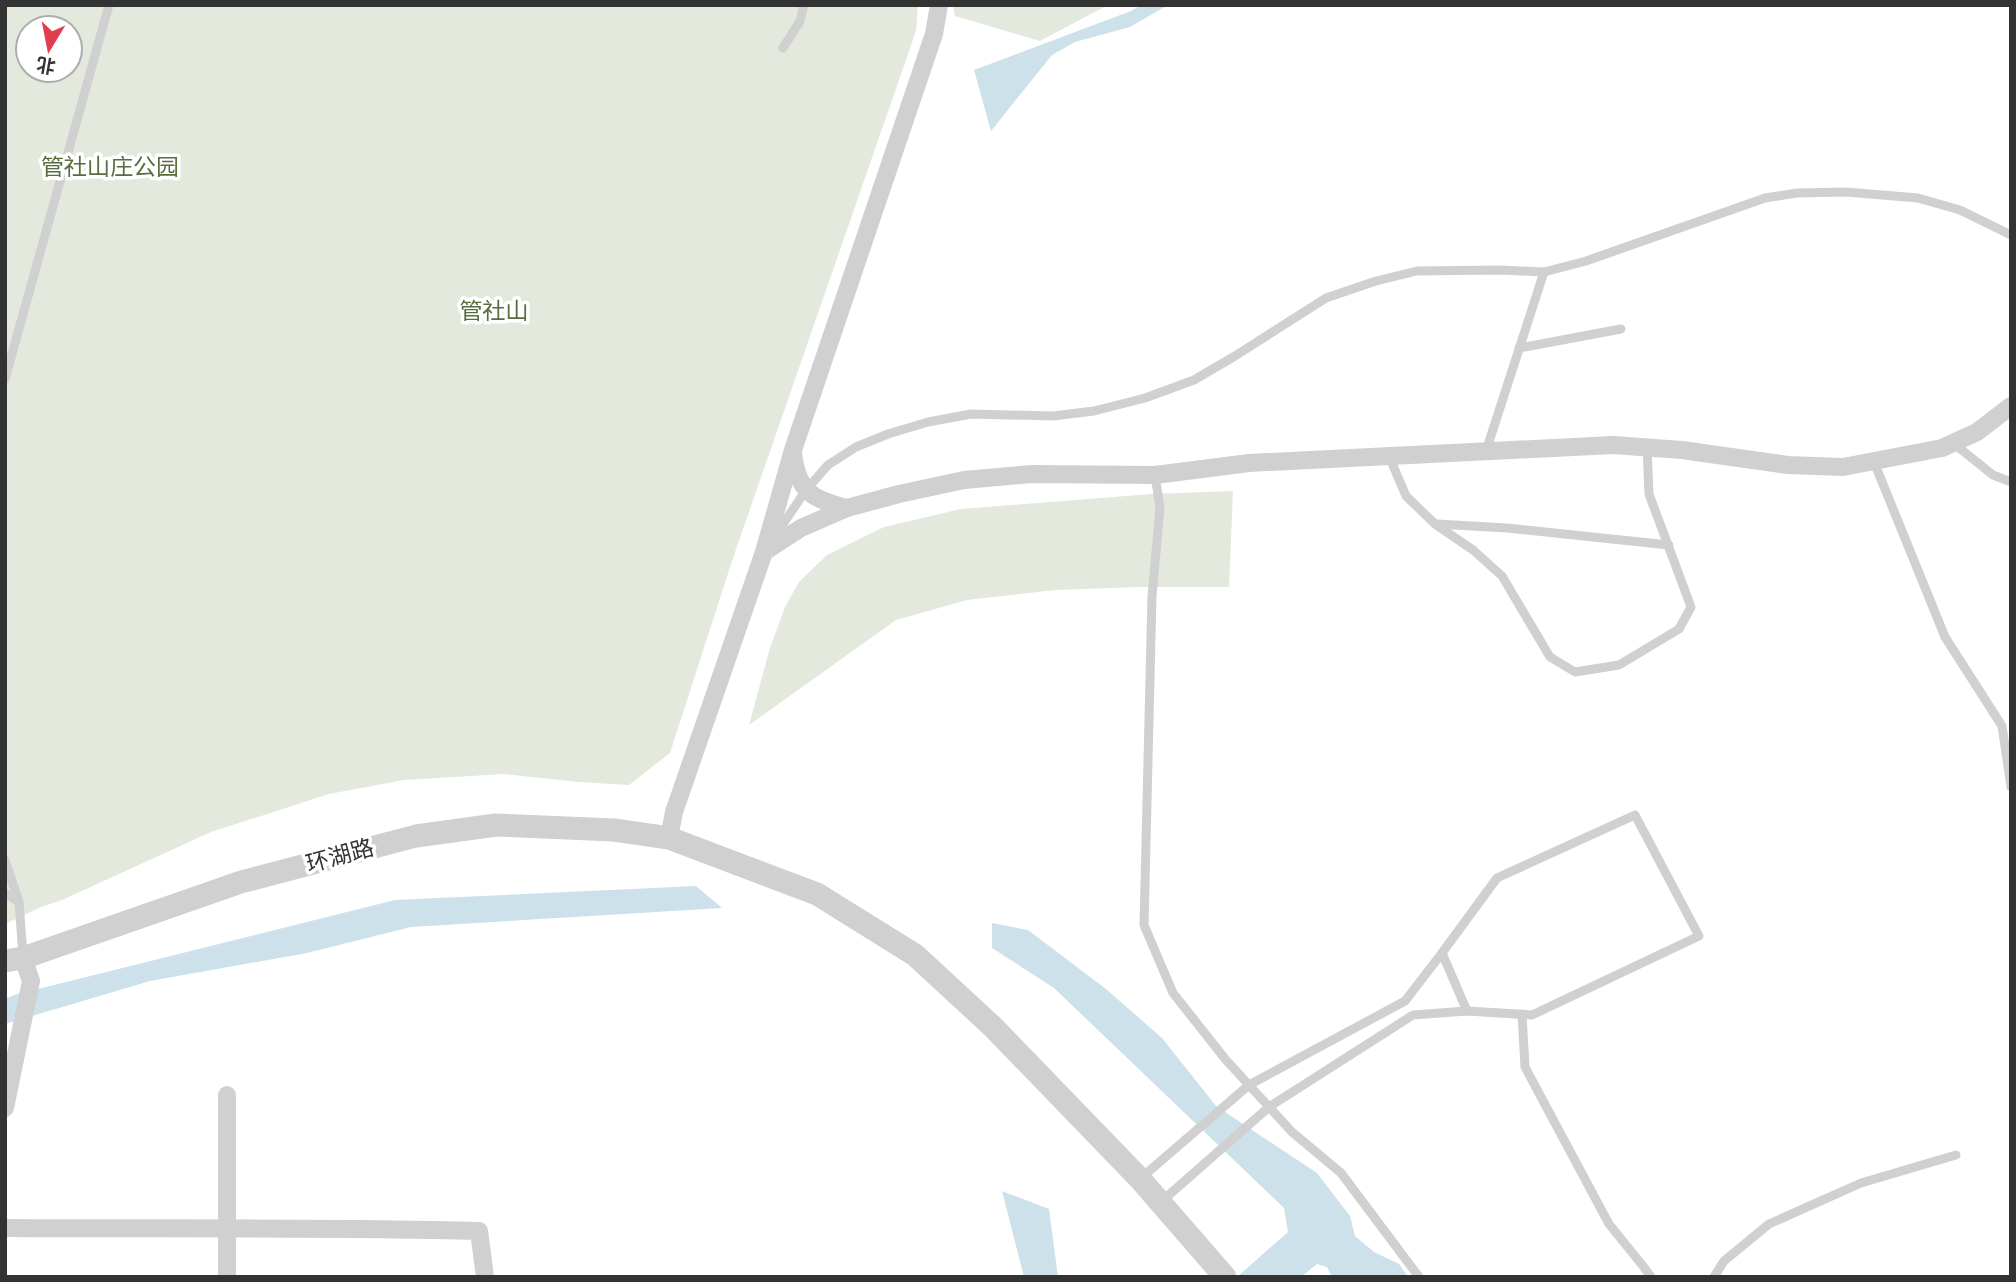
<svg xmlns="http://www.w3.org/2000/svg" width="2016" height="1282" viewBox="0 0 2016 1282" font-family="'Nunito Sans','Noto Sans SC',sans-serif">
<style>
.green{fill:#e3e9dc;fill-rule:evenodd}
.water{fill:#cde1eb}
.lines{fill:none;stroke-linecap:round;stroke-linejoin:round}
.service{stroke:#d0d0d0;stroke-width:9}
.minor{stroke:#d0d0d0;stroke-width:18}
.tertiary{stroke:#d0d0d0;stroke-width:23}
.labels{text-anchor:middle;dominant-baseline:central;stroke-width:7;stroke-linejoin:round;paint-order:stroke}
.park-label{font-size:23px;fill:#586e40;stroke:#fff}
.street-label{font-size:23px;fill:#333;stroke:#fff}
</style>
<rect width="100%" height="100%" fill="#fff"/>
<g class="green">
<path d="M5 5H918L916 31 733 558 670 753 629 785 579 782 504 774 404 780 329 794 211 832 62 900 41 907 5 924ZM28 28H70V70H28Z"/>
<path d="M953 5H1108L1040 41 955 16Z"/>
<path d="M1233 491 1229 587H1138L1055 590 967 600 896 620 749 725 770 648 785 607 799 582 827 555 884 527 961 509 1151 494Z"/>
</g>
<g class="water">
<path d="M1141 5H1168L1130 27 1075 42 1052 55 991 131 974 70 1131 11Z"/>
<path d="M696 886 722 908 411 927 307 953 150 981 5 1024V999L14 995 395 900Z"/>
<path d="M992 923 1028 930 1106 989 1162 1038 1216 1106 1317 1173 1350 1216 1355 1236 1374 1252 1399 1264 1408 1277H1332L1327 1267 1317 1264 1301 1277H1237L1288 1232 1284 1208 1054 988 992 948Z"/>
<path d="M1002 1191 1049 1209 1058 1277H1024Z"/>
</g>
<g class="lines">
<g class="service">
<path d="M783 48 800 21 804 5"/>
<path d="M1519 348 1621 329"/>
<path d="M5 379 109 5"/>
<path d="M1953 443 1993 475 2011 482"/>
<path d="M1486 451 1544 272"/>
<path d="M1389 456 1406 496 1435 524 1473 550 1502 576 1550 657 1575 672 1619 665 1679 629 1691 607 1649 494 1647 447"/>
<path d="M1874 462 1945 637 2002 726 2011 787"/>
<path d="M1155 475 1160 508 1152 596 1144 925 1173 993 1226 1060 1292 1132 1341 1173 1419 1277"/>
<path d="M1437 524 1507 528 1669 545"/>
<path d="M773 539 806 490 828 465 856 447 888 434 928 422 971 414 1053 416 1094 411 1145 398 1194 380 1235 356 1326 298 1376 281 1417 271 1501 270 1544 272 1586 261 1765 198 1797 193 1846 192 1918 198 1960 210 2011 235"/>
<path d="M5 860 19 902 23 956"/>
<path d="M5 893 19 902"/>
<path d="M1442 953 1467 1011"/>
<path d="M1522 1014 1525 1067 1609 1224 1643 1266 1651 1277"/>
<path d="M1141 1178 1249 1085 1405 1001 1442 953 1497 878 1635 815 1699 936 1532 1015 1467 1011 1413 1015 1269 1107 1162 1201"/>
<path d="M1714 1277 1724 1261 1769 1224 1861 1183 1956 1155"/>
</g>
<g class="minor">
<path d="M793 454C798 492 812 499 847 508"/>
<path d="M764 552 801 528 847 508 899 494 964 480 1031 474 1155 475 1249 463 1613 445 1682 450 1788 465 1843 467 1942 448 1977 432 2011 406"/>
<path d="M669 838 674 812 764 552 793 450 934 34 939 5"/>
<path d="M227 1095V1277"/>
<path d="M5 1108 31 981 23 958"/>
<path d="M5 1228C163 1229 321 1227 479 1231L485 1277"/>
</g>
<path class="tertiary" d="M5 961 23 958 241 882 416 836 496 825 614 830 669 838 817 894 915 955 993 1027 1140 1179 1225 1277"/>
</g>
<g class="labels">
<g class="park-label">
<text x="110" y="167">管社山庄公园</text>
<text x="494" y="311">管社山</text>
</g>
<g class="street-label">
<text transform="translate(340 856) rotate(-15)">环湖路</text>
</g>
</g>
<rect width="2016" height="1282" fill="none" stroke="#333333" stroke-width="14"/>
<g transform="translate(49 49) rotate(190)"><circle r="33" fill="#ffffff" stroke="#adadad" stroke-width="2"/>
<path d="M0-5L12 26L0 18L-12 26Z" fill="#e03e51"/>
<text y="-10" font-size="19" font-weight="bold" text-anchor="middle" fill="#333333">北</text>
</g>
</svg>
